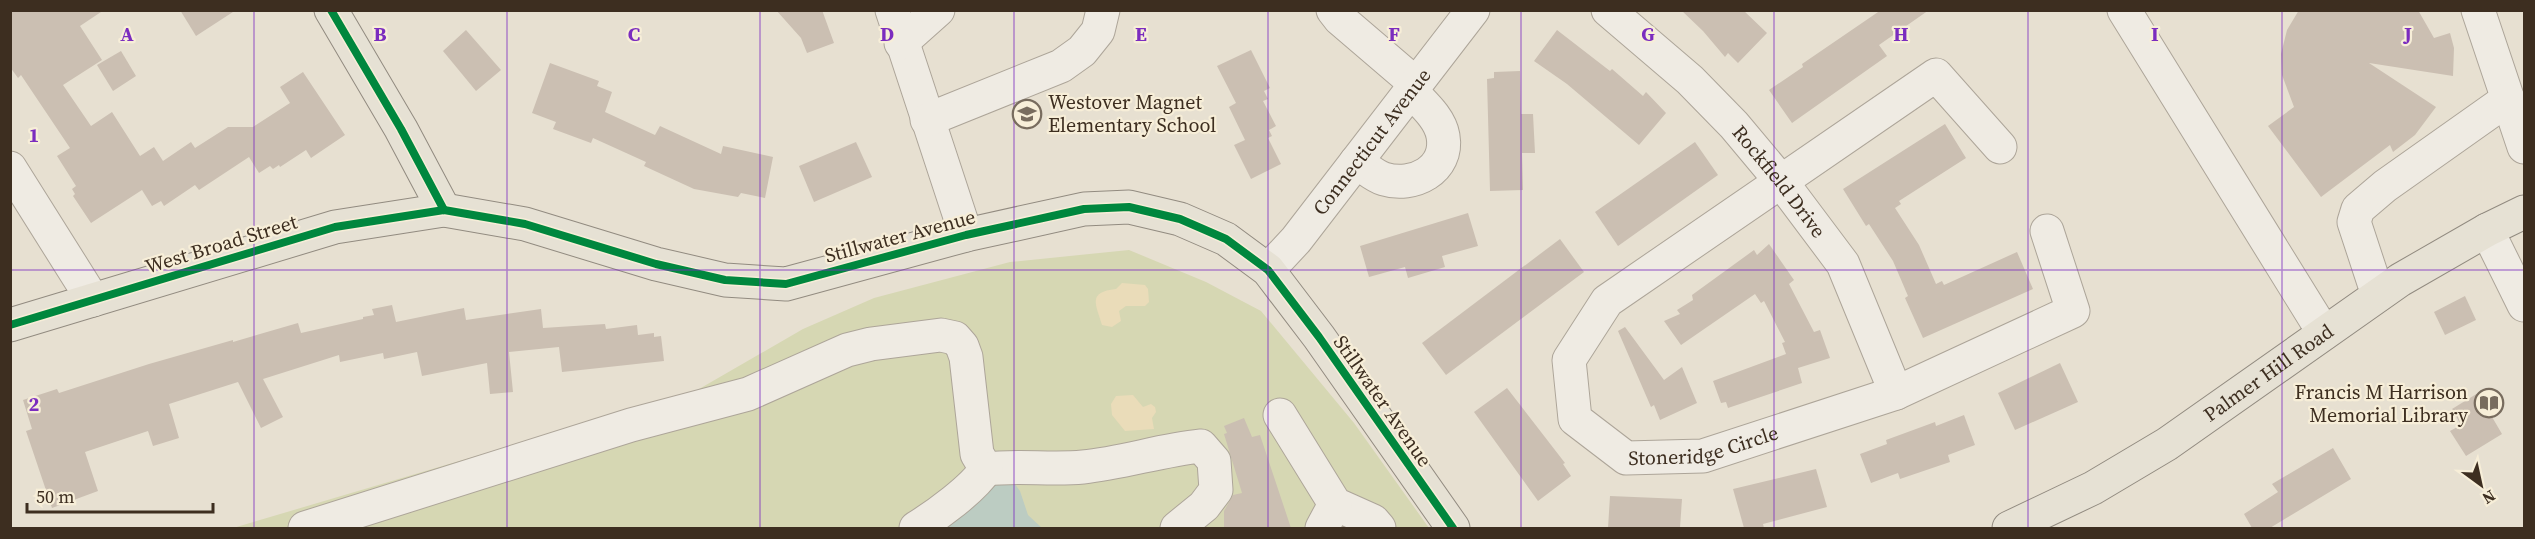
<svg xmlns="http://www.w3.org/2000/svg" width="2535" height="539" viewBox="0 0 2535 539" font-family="'Source Serif 4',serif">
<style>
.green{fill:#d6d7b3}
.sand{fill:#eadcb9}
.water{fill:#bcccc2}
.building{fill:#cbbfb2}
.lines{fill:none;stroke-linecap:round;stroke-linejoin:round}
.minor-casing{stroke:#ada599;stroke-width:35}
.major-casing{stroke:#928b80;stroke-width:35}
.minor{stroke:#efebe3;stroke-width:33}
.major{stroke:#e6e1d4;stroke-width:33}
.cycleway-casing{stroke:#f7eed8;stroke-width:11}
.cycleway{stroke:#00873e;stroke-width:8}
.grid{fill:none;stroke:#7b2cbf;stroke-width:1.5;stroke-opacity:0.55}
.labels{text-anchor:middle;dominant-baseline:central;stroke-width:4.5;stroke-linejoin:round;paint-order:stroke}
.poi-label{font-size:20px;fill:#3d2e20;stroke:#f7eed8;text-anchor:start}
.street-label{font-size:20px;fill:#3d2e20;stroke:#f7eed8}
.grid-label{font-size:20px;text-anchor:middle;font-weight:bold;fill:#7b2cbf;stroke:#f7eed8;stroke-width:4.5;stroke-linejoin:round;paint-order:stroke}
</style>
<rect width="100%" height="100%" fill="#e7e0d1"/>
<path class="green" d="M1129 250 1206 282 1261 311 1354 423 1429 528H233L581 425 680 400 803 329 874 298 1010 262Z"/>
<g class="sand">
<path d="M1122 283 1145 285 1148 289 1149 302 1145 306H1126L1119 311 1121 321 1112 327 1102 325C1096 304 1087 292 1116 289Z"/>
<path d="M1133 395 1143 407 1151 404 1155 407 1156 412 1152 418 1154 429 1125 431 1112 415 1111 404 1116 396Z"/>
</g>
<path class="water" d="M1011 479 1020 491 1028 515 1042 528H940L984 486Z"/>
<g class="building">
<path d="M10 10H104L80 26 102 60 63 85 91 126 112 112 140 156 154 147 163 161 191 142 195 148 228 127H253L290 103 280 87 303 72 345 135 311 158 306 150 280 167 279 165 273 169 270 166 259 173 249 157 199 190 195 185 164 206 161 201 152 206 142 190 91 223 73 196 75 194 72 189 76 186 57 156 70 148 21 75 18 78 10 67Z"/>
<path d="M180 10H236L196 36Z"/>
<path d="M776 10H822L834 43 807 53 801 38Z"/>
<path d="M1681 10H1743L1767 33 1738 63 1728 53 1725 57 1703 31Z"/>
<path d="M1881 10H1929L1879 45 1887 56 1792 123 1769 90 1803 67 1802 64Z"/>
<path d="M2299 10H2418L2434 38 2450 33 2454 48 2453 76 2369 63 2436 107 2415 135 2393 152 2390 145 2321 197 2268 126 2294 107 2282 75 2281 54 2287 30Z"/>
<path d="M466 30 501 70 476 91 443 51Z"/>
<path d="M1557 30 1610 71 1612 69 1643 96 1646 92 1666 113 1639 145 1567 84 1534 61Z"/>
<path d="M1251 50 1270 88 1264 91 1268 99 1263 101 1276 126 1269 130 1272 136 1268 138 1281 164 1251 179 1234 145 1245 140 1229 107 1236 103 1217 66Z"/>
<path d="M121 51 136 76 113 91 97 65Z"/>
<path d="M550 63 599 81 597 86 612 92 605 112 655 135 660 126 721 154 723 146 773 157 765 198 741 193 738 197 694 189 644 166 646 162 593 138 591 143 553 129 556 122 532 113Z"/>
<path d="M1520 71 1521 114H1533L1535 153H1522L1523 190 1490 191 1487 79 1494 78V72Z"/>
<path d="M1945 124 1966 158 1899 201 1901 204 1895 208 1919 245 1936 284 1942 281 1944 285 2017 252 2033 289 1923 338 1905 298 1908 296 1893 261 1869 224 1866 226 1843 189Z"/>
<path d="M856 142 872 177 814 202 799 166Z"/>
<path d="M1695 142 1718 175 1618 246 1595 212Z"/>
<path d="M1468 213 1478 246 1442 256 1445 267 1408 278 1405 267 1369 277 1360 246Z"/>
<path d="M1560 239 1584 272 1446 375 1422 343Z"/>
<path d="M1769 244 1794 280 1789 284 1814 332 1820 330 1830 358 1798 368 1802 383 1728 408 1726 402 1721 403 1713 381 1786 354 1782 343 1785 342 1764 301 1761 303 1755 294 1681 345 1664 321 1680 314 1677 310 1693 300 1692 295 1754 250 1757 255Z"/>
<path d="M2465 296 2476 320 2445 335 2434 312Z"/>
<path d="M392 305 396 322 464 308 466 320 541 309 543 328 605 324 606 329 637 325 638 335 654 333V337L661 336 664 361 562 372 559 347 509 352 513 392 490 394 487 363 422 376 417 352 384 359 383 353 340 362 339 355 263 379 283 417 261 428 238 382 169 404 179 438 153 446 148 431 85 452 98 491 52 508 26 431 32 429 23 400 57 389 59 393 149 364 233 340V342L298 323 301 333 363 319V317L374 315 372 309Z"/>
<path d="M1625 327 1664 380 1682 367 1697 403 1660 420 1654 405 1651 407 1618 331Z"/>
<path d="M2060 363 2078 402 2015 430 1998 393Z"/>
<path d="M1507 388 1565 463 1563 464 1571 476 1538 501 1474 412Z"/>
<path d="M2478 393 2502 434 2466 456 2450 431 2461 425 2452 409Z"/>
<path d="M1964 415 1975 445 1948 455 1950 462 1900 479 1898 473 1871 483 1860 454 1887 444 1886 440 1935 422 1936 426Z"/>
<path d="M1244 418 1252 437 1260 435 1291 528H1224V511L1233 495 1242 493 1224 434 1227 433 1224 426Z"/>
<path d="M2333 448 2351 479 2270 528H2252L2244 514 2278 492 2272 484Z"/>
<path d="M1816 469 1827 507 1763 524 1764 528H1744L1733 489Z"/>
<path d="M1610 496 1682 499 1680 528H1608Z"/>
</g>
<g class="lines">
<g class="minor-casing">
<g id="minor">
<path d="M892 10 966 235"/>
<path d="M1333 10 1340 19 1416 84"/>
<path id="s1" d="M1608 10 1690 80 1734 125 1780 180 1843 264 1896 393"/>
<path d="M2124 10 2324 333"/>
<path d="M2478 10 2524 147"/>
<path d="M901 43 938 10"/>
<path d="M927 120 1061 66 1082 51 1098 31 1103 10"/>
<path id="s2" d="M2000 147 1936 75 1607 301 1569 360 1575 419 1626 458 1703 456 1896 393 2073 311 2047 231"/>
<path d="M1356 162C1365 167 1374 176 1384 179 1413 188 1449 170 1443 136 1440 118 1423 104 1411 91"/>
<path d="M10 168 93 300"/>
<path d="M2487 230 2524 305"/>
<path id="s3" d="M1268 270 1296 240 1473 10"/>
<path d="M2378 295 2354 222 2358 209 2385 186 2508 99"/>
<path d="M1280 415 1335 504 1373 521 1379 528"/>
<path d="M305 528 631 425 748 394 847 350 871 344 941 335 955 338 962 346 966 357 977 454 986 469C1018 465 1051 470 1083 467 1123 463 1161 450 1201 446L1214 461 1216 490 1204 506 1177 528"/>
<path d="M916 528C937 515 973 489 986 469"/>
<path d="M1322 528 1335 504"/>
</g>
</g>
<g class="major-casing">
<g id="major">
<path d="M331 10 401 129 444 210"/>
<path d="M10 325 335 227 444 210 525 224 656 264 725 280 786 284 966 235 1084 209 1129 207 1180 219 1226 239 1268 270 1319 337 1453 528"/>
<path id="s4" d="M2009 528 2093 488 2167 444 2400 280 2487 230 2524 212"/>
</g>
</g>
<use href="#minor" class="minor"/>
<use href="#major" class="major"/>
<g class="cycleway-casing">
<g id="cycleway">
<path d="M331 10 401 129 444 210"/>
<path d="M10 325 335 227 444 210 525 224 656 264 725 280 786 284 966 235 1084 209 1129 207 1180 219 1226 239 1268 270 1319 337 1453 528"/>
</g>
</g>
<use href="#cycleway" class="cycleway"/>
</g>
<path class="grid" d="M254 10V528M507 10V528M760 10V528M1014 10V528M1268 10V528M1521 10V528M1774 10V528M2028 10V528M2282 10V528M10 270H2524"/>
<defs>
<g id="school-ring" transform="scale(1.5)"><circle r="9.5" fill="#f7eed8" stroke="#786c5e" stroke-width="1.5"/><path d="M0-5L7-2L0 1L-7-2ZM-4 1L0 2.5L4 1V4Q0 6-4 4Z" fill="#786c5e"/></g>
<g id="library-ring" transform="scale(1.5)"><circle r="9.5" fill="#f7eed8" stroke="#786c5e" stroke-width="1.5"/><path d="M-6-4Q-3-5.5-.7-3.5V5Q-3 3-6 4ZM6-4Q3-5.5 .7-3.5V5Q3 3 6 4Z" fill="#786c5e"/></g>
</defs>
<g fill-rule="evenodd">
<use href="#school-ring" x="1027" y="114"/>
<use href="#library-ring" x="2489" y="403"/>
</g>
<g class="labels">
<g class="poi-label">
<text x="1048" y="102">Westover Magnet<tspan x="1048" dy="23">Elementary School</tspan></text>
<text x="2468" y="392" text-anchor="end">Francis M Harrison<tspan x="2468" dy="23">Memorial Library</tspan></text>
</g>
<g class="street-label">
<text stroke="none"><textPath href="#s3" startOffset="165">Connecticut Avenue</textPath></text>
<text stroke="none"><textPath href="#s1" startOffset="243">Rockfield Drive</textPath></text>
<text transform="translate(900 236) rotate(-15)">Stillwater Avenue</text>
<text transform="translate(221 244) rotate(-17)">West Broad Street</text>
<text stroke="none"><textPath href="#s4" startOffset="303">Palmer Hill Road</textPath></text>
<text transform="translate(1383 401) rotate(55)">Stillwater Avenue</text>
<text stroke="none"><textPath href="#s2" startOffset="768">Stoneridge Circle</textPath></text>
</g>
</g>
<g class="grid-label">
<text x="127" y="41">A</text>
<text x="380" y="41">B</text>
<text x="634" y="41">C</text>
<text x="887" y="41">D</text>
<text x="1141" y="41">E</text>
<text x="1394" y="41">F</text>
<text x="1648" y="41">G</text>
<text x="1901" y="41">H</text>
<text x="2155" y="41">I</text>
<text x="2408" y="41">J</text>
<text x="34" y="142">1</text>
<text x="34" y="411">2</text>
</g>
<rect width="2535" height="539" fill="none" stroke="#3d2e20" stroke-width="24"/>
<g transform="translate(2481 485) rotate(147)" stroke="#f7eed8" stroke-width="4.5" paint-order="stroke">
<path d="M0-4.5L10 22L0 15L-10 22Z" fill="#3d2e20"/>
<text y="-9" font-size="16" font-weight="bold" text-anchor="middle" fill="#3d2e20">N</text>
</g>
<path d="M27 503v9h186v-9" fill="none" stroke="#3d2e20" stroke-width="3"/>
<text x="36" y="503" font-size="18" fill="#3d2e20" stroke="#f7eed8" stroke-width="4.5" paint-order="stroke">50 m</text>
</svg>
